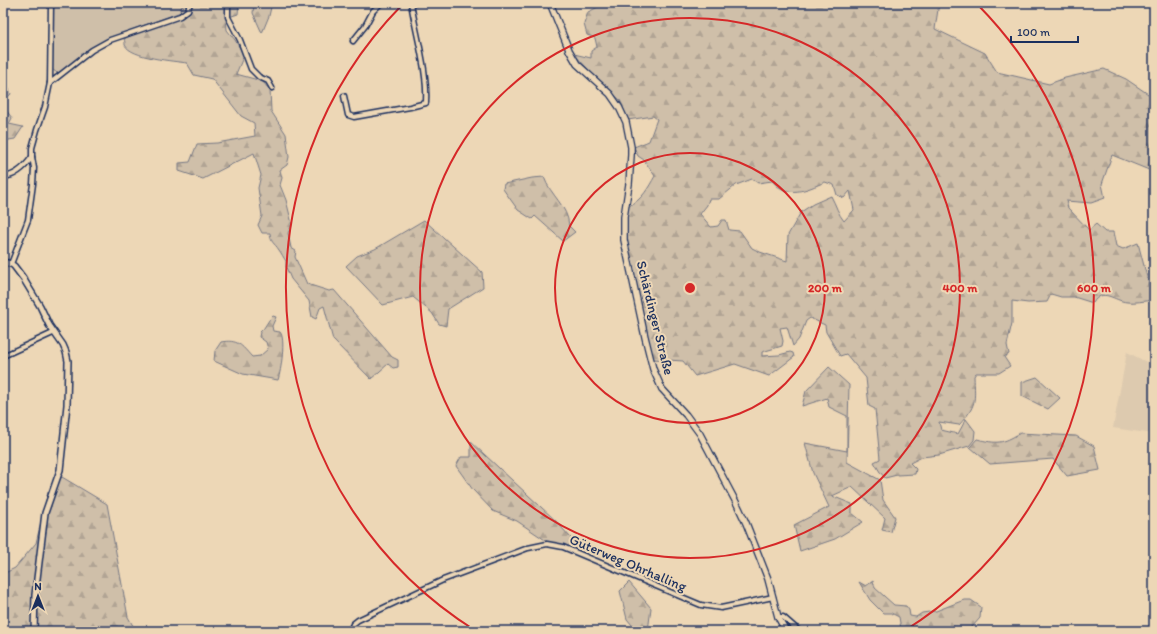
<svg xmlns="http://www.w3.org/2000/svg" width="1157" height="634" viewBox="0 0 1157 634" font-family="Itim,sans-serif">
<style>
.built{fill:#ddcaaf}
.grass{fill:#cfbfa9;stroke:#757784}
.forest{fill:url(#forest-firs);stroke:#757784;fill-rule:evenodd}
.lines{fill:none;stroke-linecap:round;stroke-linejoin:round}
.minor-casing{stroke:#1b2f5e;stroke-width:7}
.tertiary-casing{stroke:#1b2f5e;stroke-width:8}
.secondary-casing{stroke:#1b2f5e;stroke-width:8}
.minor{stroke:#edd7b6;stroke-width:4}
.tertiary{stroke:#edd7b6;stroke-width:5}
.secondary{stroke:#edd7b6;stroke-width:5.5}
.ring{fill:none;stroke:#d62828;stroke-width:2}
.labels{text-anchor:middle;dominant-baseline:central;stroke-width:4;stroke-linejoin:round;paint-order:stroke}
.street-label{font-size:14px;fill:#1b2f5e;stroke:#edd7b6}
.centre{fill:#d62828;stroke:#edd7b6;stroke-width:2}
.ring-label{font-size:12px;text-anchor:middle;font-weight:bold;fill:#d62828;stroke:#edd7b6;stroke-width:4;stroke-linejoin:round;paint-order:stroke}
</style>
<defs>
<pattern id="forest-firs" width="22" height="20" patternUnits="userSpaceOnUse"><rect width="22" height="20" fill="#cfbfa9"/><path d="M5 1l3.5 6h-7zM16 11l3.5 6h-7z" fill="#b1a494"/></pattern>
</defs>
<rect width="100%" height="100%" fill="#edd7b6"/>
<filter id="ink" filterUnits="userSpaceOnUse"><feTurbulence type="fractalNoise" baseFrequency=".025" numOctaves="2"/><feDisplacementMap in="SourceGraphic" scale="8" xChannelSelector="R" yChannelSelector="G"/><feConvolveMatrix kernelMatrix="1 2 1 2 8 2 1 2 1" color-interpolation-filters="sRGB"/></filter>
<g filter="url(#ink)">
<path class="built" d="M1127 352 1154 366V434L1113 428Z"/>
<path class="grass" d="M53 3H184L180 10 181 12 109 38 90 49 60 73H57L52 69 51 65Z"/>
<g class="forest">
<path d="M184 3H239L238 14 226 18 227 30 235 40 244 55 236 74 262 81 270 90 271 111 286 134 289 157 287 165 280 170 282 178 280 185 286 200 292 224 288 233 291 248 296 251 295 257 307 284 329 291 334 290 392 357 398 360V367L393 368 388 364 371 379 333 340 324 306 320 308 316 319 312 317 309 301 291 279 286 267V261C283 257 282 254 279 250 274 242 271 244 270 233H262L258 225 262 216 258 188 261 175 254 153 203 179 179 171V163L190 162 197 144 217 143 255 136 254 123 241 116 212 79 194 75 187 63C174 61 131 58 125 45 125 44 125 41 124 39L131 35 184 17 180 10Z"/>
<path d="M254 3H272L269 16 262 33 253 13Z"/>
<path d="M600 3H939L935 29 985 53 997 72 1049 84 1065 78 1104 69 1126 79 1154 98V172L1112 155 1102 184 1105 198 1091 203 1066 201 1068 208 1089 230 1096 224 1105 232H1113L1116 246 1123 249 1138 243 1153 300C1144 301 1135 303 1127 302 1114 301 1103 287 1093 303L1074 297H1061L1051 294 1047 302 1028 303 1012 301V323L1007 345 1009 354 1004 357 1010 366 999 373H976L974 376C975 402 977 405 959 425L939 422 941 430 958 434 966 419 975 431 974 440 969 446 939 455 922 457 910 463 916 469 915 474 897 475 885 478 880 472 874 462 880 459 875 409 869 406 866 378 846 354 840 356 826 332 825 325 810 318 806 321 799 339 793 346 787 327 780 328 783 341 782 346 762 352V356L779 355 790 352 793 353 794 357 769 376 735 364 695 376 683 361 653 359 629 252 625 226 629 206C643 199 648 188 655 176L644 160 638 156 634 147 649 141 657 119 653 116 628 120 620 100 598 80 574 54 591 58V51L597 47 595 38 587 35 584 24 588 12 600 6ZM752 179 758 183 772 181C788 199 806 190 825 182L834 185 837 195 844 198 850 191 854 210 844 221C838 214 836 205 831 196L813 204 801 212 788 235 787 261 760 252 752 248 740 231 729 230 726 220H722L718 226 711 227 700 214 707 205 709 199H719L736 185Z"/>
<path d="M3 79 5 80 11 94 4 100 6 110 12 118 9 124 23 127 15 139 3 141Z"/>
<path d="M544 177C550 195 568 206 569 226L575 232 563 241 535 216 532 219 518 210 503 189 504 184 532 178Z"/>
<path d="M424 220 482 272 483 287 448 309 446 326 439 324 432 313 413 297 383 305 346 266 357 256 375 249Z"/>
<path d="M273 316 276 317 272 326 273 331 280 332C286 338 281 371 278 380L243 374 214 361 215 351 221 342C238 339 241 345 252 357L260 356 268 349 266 342 259 337 260 332C266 328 267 320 273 316Z"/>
<path d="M829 367 849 385 847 462 880 480 883 500 895 517 891 532 882 530 885 518 852 487 832 496 852 504V513L863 522 835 539 800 551 794 525 829 507 813 473 805 443 847 451V416L829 407 827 398 802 406 806 391Z"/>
<path d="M1037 377 1060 398 1048 409 1022 396V382Z"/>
<path d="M1020 433 1076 436 1094 446 1100 470 1067 476 1053 459 990 464 970 447 977 439C997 444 1002 444 1020 433Z"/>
<path d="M471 442 555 520 586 555 554 546 517 521 493 511 473 490 456 466 461 457H471Z"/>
<path d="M62 477 107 504 128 617 136 631H3V574L15 568 36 543 48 492Z"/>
<path d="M873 581 875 588 894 605 906 606 909 610 910 616 916 617 922 613 936 611 964 600H971L981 607 980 618 972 627V631H899L901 629 899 617 891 613H883L870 600 859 582 866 586Z"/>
<path d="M629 582 651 608 648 631H637L627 619 620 591Z"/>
</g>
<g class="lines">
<g class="minor-casing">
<g id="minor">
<path d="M228 3V17L240 40 251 69 259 77 268 81 272 88"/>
<path d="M353 41 365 26 373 11 381 3"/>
<path d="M50 83 92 50 110 40 180 16 188 10 190 3"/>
<path d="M344 96 348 115 354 117 410 107 426 103C428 72 416 34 411 3"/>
<path d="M3 177C16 176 25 167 32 157"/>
<path d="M11 264 28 220 33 184 34 168 32 157V148L37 130 45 107 50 83 51 3"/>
<path d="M3 356 53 333"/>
<path d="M778 617H783L799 631"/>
<path d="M350 631 353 624 358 620 443 580 528 548 547 544 563 547 701 605 721 608 773 597"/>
</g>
</g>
<g class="tertiary-casing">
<path id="tertiary" d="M3 262 11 264 14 266 23 278 40 306 49 325 63 345 66 352 68 361 67 405 60 470 45 513 35 595 34 631"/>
</g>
<g class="secondary-casing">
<path id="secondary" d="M550 3 569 50 577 64 610 94 619 107 626 122 631 147V155L629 184 624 217V240L645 337 653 369 662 389 686 415 700 434 738 506 746 523 768 579 778 617 786 631"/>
</g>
<use href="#minor" class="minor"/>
<use href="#tertiary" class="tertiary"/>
<use href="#secondary" class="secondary"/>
</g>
</g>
<g class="ring">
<circle cx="690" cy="288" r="135"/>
<circle cx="690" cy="288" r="270"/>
<path d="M476 631A404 404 0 0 1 402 5M978 5A404 404 0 0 1 904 631"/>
</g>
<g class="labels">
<g class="street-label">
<text transform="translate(655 318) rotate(76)">Schärdinger Straße</text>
<text transform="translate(628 563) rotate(23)">Güterweg Ohrhalling</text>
</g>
</g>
<circle cx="690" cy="288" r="6" class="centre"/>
<g class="ring-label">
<text x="825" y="292">200 m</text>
<text x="960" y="292">400 m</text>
<text x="1094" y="292">600 m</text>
</g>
<rect width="1157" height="634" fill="none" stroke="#edd7b6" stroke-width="16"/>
<rect x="8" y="8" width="1141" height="618" fill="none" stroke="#1b2f5e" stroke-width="1.5" filter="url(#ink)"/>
<g transform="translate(38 596)" stroke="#edd7b6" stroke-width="3" paint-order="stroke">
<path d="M0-3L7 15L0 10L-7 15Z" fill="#1b2f5e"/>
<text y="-6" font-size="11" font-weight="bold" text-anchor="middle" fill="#1b2f5e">N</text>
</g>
<path d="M1011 36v6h67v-6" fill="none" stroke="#1b2f5e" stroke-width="2"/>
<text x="1017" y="36" font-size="12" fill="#1b2f5e" stroke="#edd7b6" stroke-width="3" paint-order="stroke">100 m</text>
</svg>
